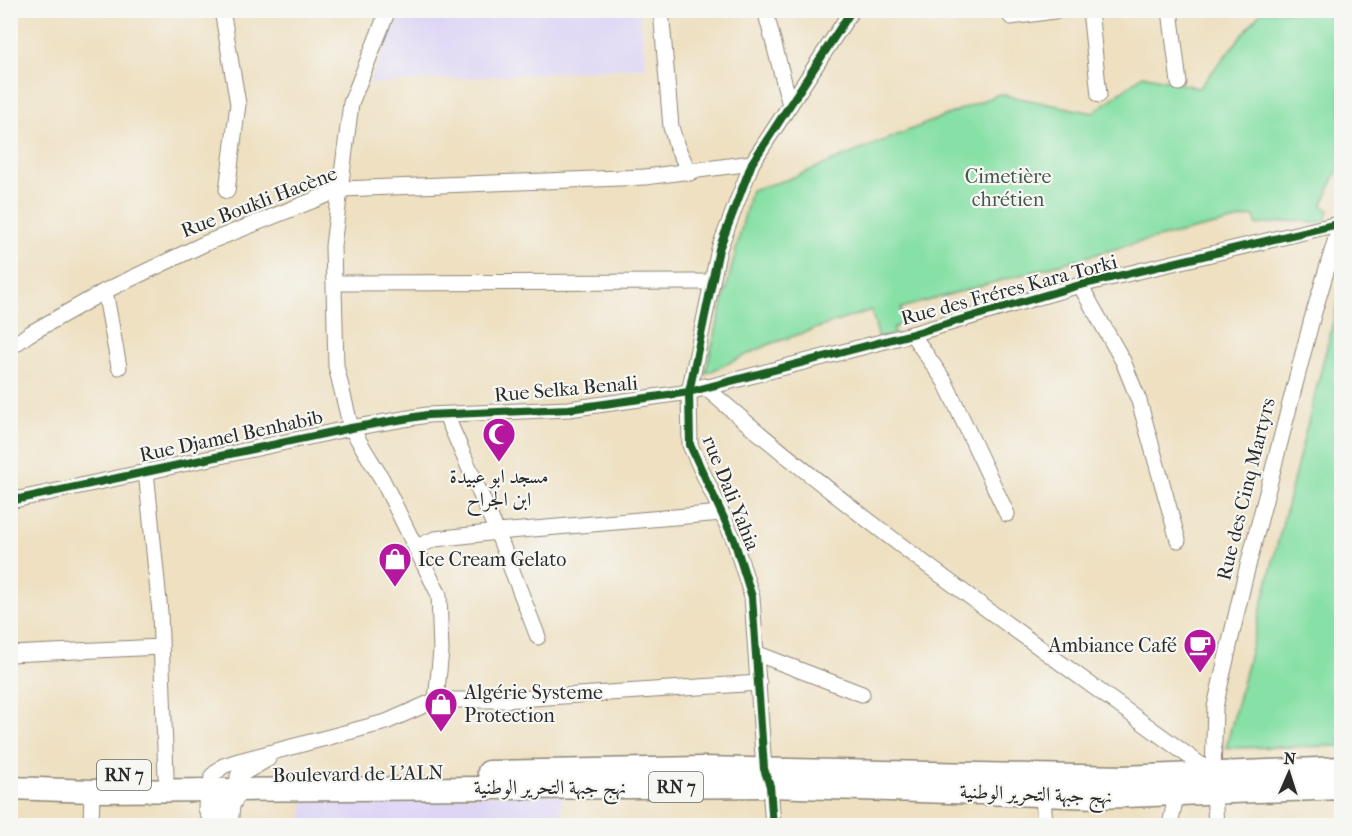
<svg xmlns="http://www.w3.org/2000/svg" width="1352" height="836" viewBox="0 0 1352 836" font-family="'IM FELL French Canon',Amiri,serif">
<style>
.built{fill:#ded5f5}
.green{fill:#87e0a5;stroke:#598668;stroke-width:1.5}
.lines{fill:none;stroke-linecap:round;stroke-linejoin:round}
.street-casing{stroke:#8c8676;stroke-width:17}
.secondary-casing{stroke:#8c8676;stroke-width:23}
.primary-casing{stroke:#8c8676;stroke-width:25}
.street{stroke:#fff;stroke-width:15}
.secondary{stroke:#fff;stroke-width:21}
.primary{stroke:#fff;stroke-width:22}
.cycleway-casing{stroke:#f6f6f2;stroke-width:11}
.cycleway{stroke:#1b5e20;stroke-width:8}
.labels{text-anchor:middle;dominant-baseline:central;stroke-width:4.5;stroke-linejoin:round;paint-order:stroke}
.shield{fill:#f6f6f2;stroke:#686867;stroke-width:1.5}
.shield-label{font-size:18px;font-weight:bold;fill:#2b2b2b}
.park-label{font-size:20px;fill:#42584a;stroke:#f6f6f2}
.street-label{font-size:20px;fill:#2b2b2b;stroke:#f6f6f2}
.poi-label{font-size:20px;fill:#2b2b2b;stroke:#f6f6f2;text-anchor:start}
</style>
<rect width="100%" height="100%" fill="#f6f6f2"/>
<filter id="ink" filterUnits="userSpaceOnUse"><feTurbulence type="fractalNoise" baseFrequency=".0167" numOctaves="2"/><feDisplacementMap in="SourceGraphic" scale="12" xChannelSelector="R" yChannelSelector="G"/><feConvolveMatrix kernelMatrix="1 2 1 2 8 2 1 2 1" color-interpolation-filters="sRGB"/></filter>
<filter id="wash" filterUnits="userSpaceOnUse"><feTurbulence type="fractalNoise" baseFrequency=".008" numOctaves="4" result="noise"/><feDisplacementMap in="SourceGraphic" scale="24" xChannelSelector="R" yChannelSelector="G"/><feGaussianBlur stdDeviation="1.35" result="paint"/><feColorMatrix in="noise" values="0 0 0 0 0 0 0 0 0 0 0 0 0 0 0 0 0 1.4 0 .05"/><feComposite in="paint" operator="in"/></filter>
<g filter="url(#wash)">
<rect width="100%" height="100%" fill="#eee0c1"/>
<g class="built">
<path d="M401 11H639L646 67 369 84Z"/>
<path d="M562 794 561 825 302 826 304 798Z"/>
</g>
<g class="green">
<path d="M1262 11H1341V162L1322 206 1329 210 1325 221 1312 223 1300 220 1257 225 1254 216 1136 243 901 308 903 324 893 328 895 334 879 338 871 310 770 344 705 374 751 190 786 180 999 94 1093 113 1143 75 1199 88Z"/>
<path d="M1341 291V746L1226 748Z"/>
</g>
</g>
<g filter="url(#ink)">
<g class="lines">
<g class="street-casing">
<g id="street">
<path d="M222 10 238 104 227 191"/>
<path d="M388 10 351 103 333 246 336 366 351 428 382 479 439 595 441 651 436 700"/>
<path d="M661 10 671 127 677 147 690 173"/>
<path d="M765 10 790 105"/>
<path d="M1090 10 1099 95"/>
<path d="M1170 10 1179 83"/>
<path d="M1011 17 1061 10"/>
<path d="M335 283 711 282"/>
<path d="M1080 285 1123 361 1139 401 1178 540"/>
<path d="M105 291 119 367"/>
<path d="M912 334 945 382 1007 514"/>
<path d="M10 348 29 334 105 291 206 243 342 189 645 177 752 163"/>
<path d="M704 386C862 525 1044 649 1213 774L1216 826"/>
<path d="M446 415 497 532 722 513"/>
<path d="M146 471 160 612 166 776"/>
<path d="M10 501 351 428 427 415 569 409 689 392 912 334 1080 285 1342 223"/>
<path d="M416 547 435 539 497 532 538 637"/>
<path d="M10 654 161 647"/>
<path d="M758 654 862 694"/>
<path d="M1213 774 1215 707 1244 581 1312 319 1342 218"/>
<path d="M210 790 212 776 223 766 235 762 386 722 436 700H503L759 683"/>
<path d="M237 790 238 776 268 759"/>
<path d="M1043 795 1045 826"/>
<path d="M91 826 92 791"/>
<path d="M773 826 770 786 764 769 752 597 734 540 690 445 689 392 719 249 752 163 852 10"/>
<path d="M1170 826 1176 795"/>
</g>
</g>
<g class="secondary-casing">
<g id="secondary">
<path d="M210 790 209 808 216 826"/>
<path d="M227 826 229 805 237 790"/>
</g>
</g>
<g class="primary-casing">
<g id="primary">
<path d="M489 772 702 768 1123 777 1342 768"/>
<path d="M10 788 92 791 770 786 1098 797 1342 788"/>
</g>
</g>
<use href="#street" class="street"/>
<use href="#secondary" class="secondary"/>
<use href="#primary" class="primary"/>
<g class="cycleway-casing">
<g id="cycleway">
<path d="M10 501 351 428 427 415 569 409 689 392 912 334 1080 285 1342 223"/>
<path d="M773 826 770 786 764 769 752 597 734 540 690 445 689 392 719 249 752 163 852 10"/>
</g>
</g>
<use href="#cycleway" class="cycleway"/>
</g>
</g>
<defs>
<g id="mosque-pin" transform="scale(1.725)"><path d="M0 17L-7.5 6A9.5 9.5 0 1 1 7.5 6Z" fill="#b5179e" stroke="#f6f6f2"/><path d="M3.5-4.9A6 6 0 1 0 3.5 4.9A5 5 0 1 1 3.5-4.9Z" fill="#fff"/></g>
<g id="shop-pin" transform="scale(1.725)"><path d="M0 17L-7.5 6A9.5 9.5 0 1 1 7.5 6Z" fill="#b5179e" stroke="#f6f6f2"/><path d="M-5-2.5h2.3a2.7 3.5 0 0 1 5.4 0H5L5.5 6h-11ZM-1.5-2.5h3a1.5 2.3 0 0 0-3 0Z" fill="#fff"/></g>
<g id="cafe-pin" transform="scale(1.725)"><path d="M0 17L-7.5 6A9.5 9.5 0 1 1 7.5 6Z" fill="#b5179e" stroke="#f6f6f2"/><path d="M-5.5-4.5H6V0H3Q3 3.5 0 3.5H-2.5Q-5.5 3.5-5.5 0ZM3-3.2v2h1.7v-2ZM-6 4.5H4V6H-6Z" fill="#fff"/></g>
</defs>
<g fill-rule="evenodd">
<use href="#mosque-pin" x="499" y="434"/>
<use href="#shop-pin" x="395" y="559"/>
<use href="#cafe-pin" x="1200" y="645"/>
<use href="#shop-pin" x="441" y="704"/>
</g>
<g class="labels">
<g class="shield">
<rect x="97" y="760" width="54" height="30" rx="4.5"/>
<rect x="649" y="772" width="54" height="30" rx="4.5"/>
</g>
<g class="shield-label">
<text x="124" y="775">RN 7</text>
<text x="676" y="787">RN 7</text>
</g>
<g class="park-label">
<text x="1008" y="176">Cimetière<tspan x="1008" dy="23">chrétien</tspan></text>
</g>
<g class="street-label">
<text transform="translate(259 202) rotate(-21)">Rue Boukli Hacène</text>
<text transform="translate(1009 290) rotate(-15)">Rue des Fréres Kara Torki</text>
<text transform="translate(566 389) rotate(-5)">Rue Selka Benali</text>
<text transform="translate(231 436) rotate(-12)">Rue Djamel Benhabib</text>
<text transform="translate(1246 489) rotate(-76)">Rue des Cinq Martyrs</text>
<text transform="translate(731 493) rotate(68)">rue Dali Yahia</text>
<text transform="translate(358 774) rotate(-1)">Boulevard de L'ALN</text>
<text x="550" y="787">نهج جبهة التحرير الوطنية</text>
<text transform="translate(1036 794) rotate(2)">نهج جبهة التحرير الوطنية</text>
</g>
<g class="poi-label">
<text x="499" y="476" text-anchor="middle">مسجد ابو عبيدة<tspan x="499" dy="23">ابن الجراح</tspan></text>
<text x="418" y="559">Ice Cream Gelato</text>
<text x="1177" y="645" text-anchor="end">Ambiance Café</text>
<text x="464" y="692">Algérie Systeme<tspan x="464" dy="23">Protection</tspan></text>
</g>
</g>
<rect width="1352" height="836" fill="none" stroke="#f6f6f2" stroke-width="36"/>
<g transform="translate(1289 773) rotate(3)" stroke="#f6f6f2" stroke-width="4.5" paint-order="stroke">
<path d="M0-4.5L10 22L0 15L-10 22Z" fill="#2b2b2b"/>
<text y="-9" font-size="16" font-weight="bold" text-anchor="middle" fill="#2b2b2b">N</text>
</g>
</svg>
